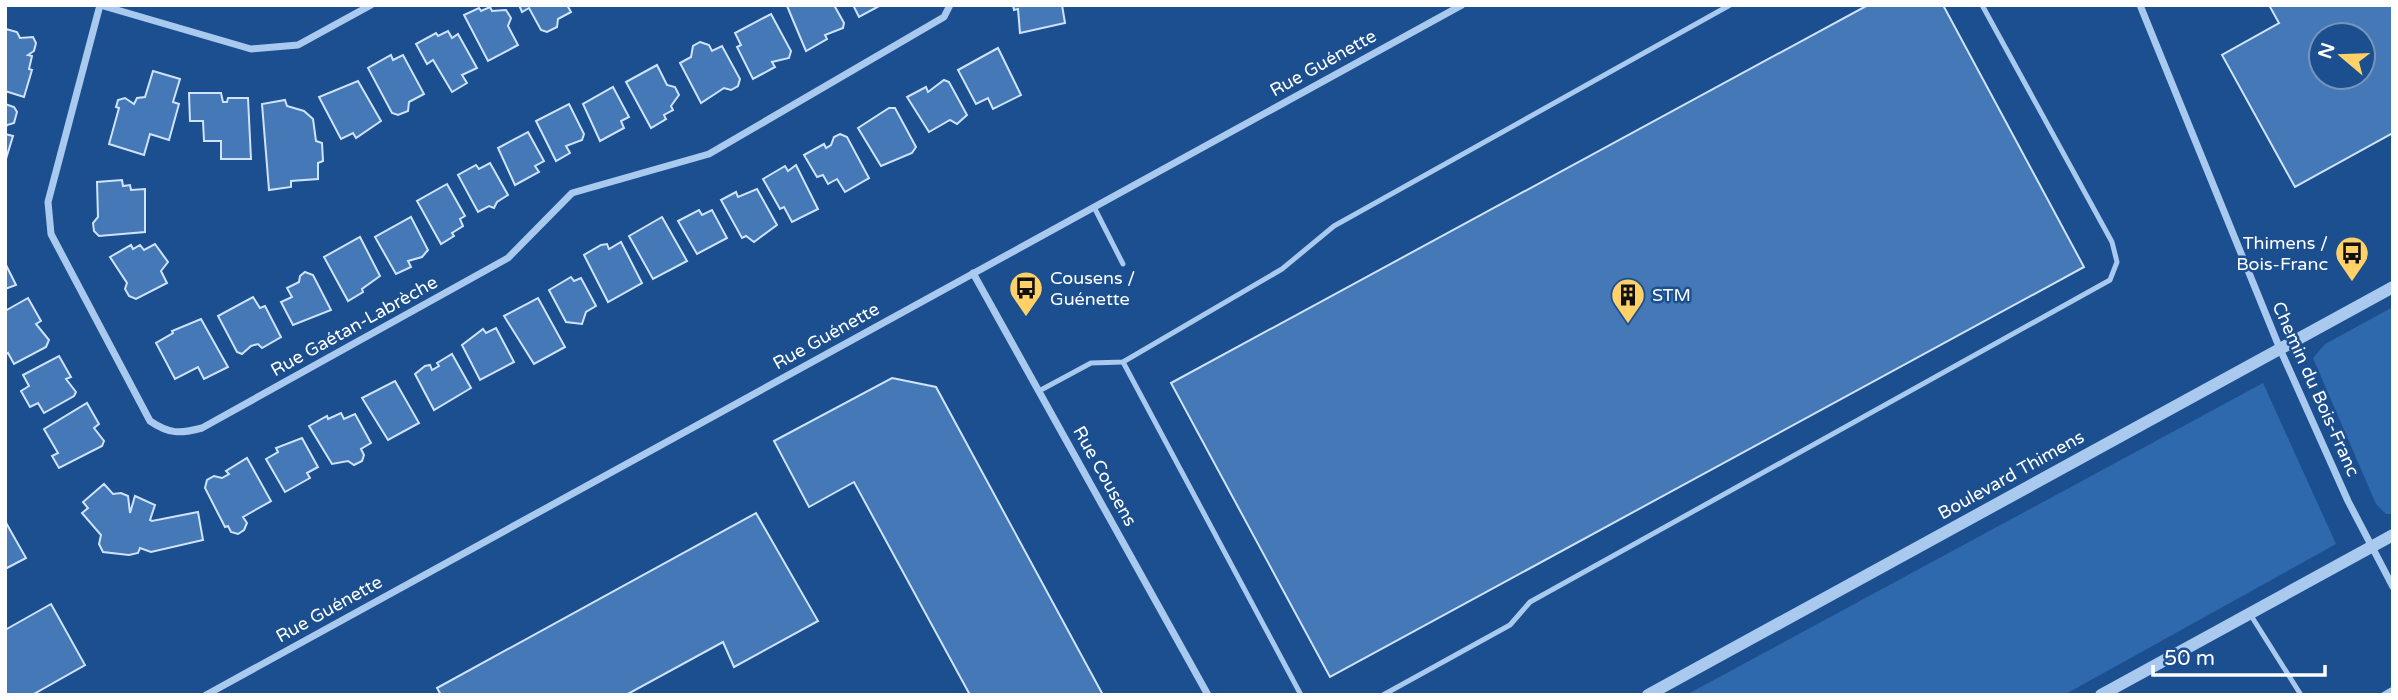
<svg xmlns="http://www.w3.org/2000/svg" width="2398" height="700" viewBox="0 0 2398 700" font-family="'Varela Round',sans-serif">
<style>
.green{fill:#2e69ad}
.building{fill:#4478b7;stroke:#cfe3fa;stroke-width:2;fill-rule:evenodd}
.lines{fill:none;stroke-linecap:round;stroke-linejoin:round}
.service{stroke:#a9c9ee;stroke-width:5}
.minor{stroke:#a9c9ee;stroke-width:7}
.tertiary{stroke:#a9c9ee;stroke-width:12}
.labels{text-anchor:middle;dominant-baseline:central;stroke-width:5;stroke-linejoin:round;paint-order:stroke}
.street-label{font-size:18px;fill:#fff;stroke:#1b4f8f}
.poi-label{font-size:18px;fill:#fff;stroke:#1b4f8f;text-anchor:start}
</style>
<rect width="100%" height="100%" fill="#1b4f8f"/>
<g class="green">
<path d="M2393 307V514H2386L2376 504 2313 358 2325 344Z"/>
<path d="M2263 383 2336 544 2064 695H1686Z"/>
</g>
<g class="building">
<path d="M519 5H567L571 12 558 19 557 27 547 32 541 30 529 8 522 12Z"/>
<path d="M834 5 844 23 843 28 825 35 827 39 806 51 787 6Z"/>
<path d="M853 5H881L859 17Z"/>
<path d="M1013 5H1062L1065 23 1020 33 1018 9 1014 10Z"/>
<path d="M1868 5H1943L2084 267 1330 677 1171 383Z"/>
<path d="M2269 5H2393V133L2295 187 2222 55 2279 23ZM2321 35H2363V77H2321Z"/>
<path d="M490 7 492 11 506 10 511 18 508 26 518 45 488 61 464 15 479 8 481 11Z"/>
<path d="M771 14 791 51 789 58 772 62 775 67 753 79 737 47 741 45 735 33Z"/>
<path d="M6 29 17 32 20 38 33 37 36 43 34 51 28 55 32 56 29 69 32 70 24 97 5 91Z"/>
<path d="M448 31 452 38 458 34 477 68 462 75 467 83 452 92 433 60 427 64 416 44 436 33 438 36Z"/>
<path d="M700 42 709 45 712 51 722 46 740 79 738 86 731 90 724 88 701 103 680 63 691 57 693 46Z"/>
<path d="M998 48 1021 95 993 109 988 98 976 104 958 70Z"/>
<path d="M391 55 393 60 403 55 424 94 409 102 408 111 398 115 392 113 368 68Z"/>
<path d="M657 65 667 85 675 87 679 95 671 106 673 110 664 115 666 119 651 128 626 82Z"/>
<path d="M153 71 180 79 173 102 179 104 169 140 150 134 144 155 109 144 119 108 116 107 118 100 125 98 134 104 137 98 145 97Z"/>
<path d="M944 80 949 82 967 115 957 124 950 120 929 132 907 97 926 87 928 92Z"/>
<path d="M358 81 381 121 356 138 353 133 341 139 319 97Z"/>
<path d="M613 87 629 117 621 121 624 128 600 141 583 104Z"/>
<path d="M189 93H221L223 102H227L228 98H248L251 159H221V141H204L203 121H190Z"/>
<path d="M285 100 287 106 304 111 313 119 316 141 322 143 323 161 318 163V179L291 181V187L269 190 262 104Z"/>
<path d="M5 104 14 107 17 112 14 123 7 125 5 129Z"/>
<path d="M569 104 584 134 582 140 566 146 570 153 556 161 536 121Z"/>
<path d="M889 108H895L916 147 912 153 881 166 858 128Z"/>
<path d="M528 132 544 161 535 166 539 172 515 185 498 148Z"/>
<path d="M5 134 13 136 5 162Z"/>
<path d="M840 134 847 137 869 178 845 192 837 179 828 184 823 175 817 177 804 155 824 144 826 148 831 145 834 137Z"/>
<path d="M490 163 508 195 497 202 494 208 489 206 478 212 458 175 476 165 479 169Z"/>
<path d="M796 165 818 209 792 222 784 207 780 209 763 179 785 166 788 171Z"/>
<path d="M122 180 123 186 130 185 131 190 145 189V232L99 236 94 231 93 223 98 217 97 182Z"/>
<path d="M447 184 465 216 460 219 463 226 452 233 454 236 441 244 417 201Z"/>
<path d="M757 189 777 225 754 242 746 236 742 238 721 200 736 192 738 197Z"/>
<path d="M699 210 702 215 712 210 727 238 697 254 678 221Z"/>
<path d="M411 217 428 250 422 257 408 261 411 267 396 274 375 237Z"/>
<path d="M662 217 687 261 653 279 629 236Z"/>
<path d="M360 237 380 276 362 289 363 292 348 301 324 257Z"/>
<path d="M621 242 642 283 608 302 584 255 601 245 607 244 609 249Z"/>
<path d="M155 244 168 262 161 271 167 283 136 299 129 296 125 289 127 283 110 257 131 245 133 249 140 245 144 250Z"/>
<path d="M5 263 16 285 5 289Z"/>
<path d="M305 272 313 275 331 310 293 325 281 302 292 297 287 288 299 282 300 276Z"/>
<path d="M571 277 574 281 581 278 596 306 586 312 582 324 566 322 549 290Z"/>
<path d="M253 297 260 308 265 306 281 337 262 348 258 344 251 346 242 354 237 352 218 316Z"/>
<path d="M28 298 41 321 36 324 49 340 46 347 14 364 8 353 5 355V311Z"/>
<path d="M538 298 565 347 534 364 504 316Z"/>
<path d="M201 319 228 367 204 379 198 367 175 379 156 343 173 333 172 331Z"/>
<path d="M496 328 514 362 480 380 462 345 483 329 486 333Z"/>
<path d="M452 354 471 388 434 410 415 374 425 366 430 365 432 370 439 366 437 363Z"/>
<path d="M59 356 71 377 66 379 76 392 74 396 44 413 38 403 30 407 21 391 29 386 23 375Z"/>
<path d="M892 378 936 387 1103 695H970L854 482 809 507 774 441Z"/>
<path d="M395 381 419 423 388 440 362 398Z"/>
<path d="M87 403 99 424 94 428 104 441 102 446 59 468 52 456 58 453 44 429Z"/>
<path d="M341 413 344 419 355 414 371 443 361 449 364 455 362 461 354 465 348 461 332 464 309 426 327 416 328 419Z"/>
<path d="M302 438 318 467 307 473 310 478 285 492 266 459 278 452 276 448Z"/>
<path d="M247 458 271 501 243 517 247 523 244 530 238 534 231 532 228 526 225 527 205 488 207 480 214 476 222 478 229 474 226 471Z"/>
<path d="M104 484 113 494 121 493 128 496 130 513 135 496 155 505 150 520 152 521 198 512 203 540 151 552 140 548 138 553 129 555 103 552 99 544 101 535 82 513 88 508 83 502Z"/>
<path d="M756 513 818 621 734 667 723 642 626 695H441L437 688Z"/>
<path d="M5 521 26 558 5 569Z"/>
<path d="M51 604 85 665 32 695H5V630Z"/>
</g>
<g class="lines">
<g class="service">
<path d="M1094 207 1123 264"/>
<path d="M1123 362 1301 695"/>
<path d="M1039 391 1091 363 1123 362 1282 269 1334 226 1730 5"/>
<path d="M2250 614 2301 695"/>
<path d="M1383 695 1510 625 1530 602 2110 280 2117 262 2112 242 1982 5"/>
<path d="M2383 695 2393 689"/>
</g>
<g class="minor">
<path d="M100 5 48 202 51 234 150 421C169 434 180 434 202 428L508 258 572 193 709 154 944 17 950 5"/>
<path d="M100 5 251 49 298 45 371 5"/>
<path d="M2140 5 2280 349 2348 501 2393 587"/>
<path d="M973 273 1208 695"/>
<path d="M206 695 1462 5"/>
</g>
<g class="tertiary">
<path d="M1648 695 2393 287"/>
<path d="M2101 695 2393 535"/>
</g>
</g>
<defs>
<g id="bus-pin" transform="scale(1.75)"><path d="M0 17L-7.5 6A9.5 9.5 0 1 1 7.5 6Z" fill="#ffd166" stroke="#1b4f8f"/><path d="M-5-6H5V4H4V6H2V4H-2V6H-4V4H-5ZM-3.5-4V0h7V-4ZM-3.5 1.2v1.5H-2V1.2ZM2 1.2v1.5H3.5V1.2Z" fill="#111"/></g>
<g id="building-pin" transform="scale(1.75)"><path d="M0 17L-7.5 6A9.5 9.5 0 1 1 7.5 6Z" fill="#ffd166" stroke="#1b4f8f"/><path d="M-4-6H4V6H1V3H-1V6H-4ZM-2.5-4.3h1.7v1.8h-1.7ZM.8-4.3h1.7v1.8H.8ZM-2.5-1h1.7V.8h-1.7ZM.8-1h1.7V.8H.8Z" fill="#111"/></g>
</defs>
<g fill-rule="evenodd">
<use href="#bus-pin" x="2352" y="253"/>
<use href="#bus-pin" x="1026" y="288"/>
<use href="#building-pin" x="1628" y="295"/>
</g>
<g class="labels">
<g class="street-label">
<text transform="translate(1323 63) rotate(-29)">Rue Guénette</text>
<text transform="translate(354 326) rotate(-29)">Rue Gaétan-Labrèche</text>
<text transform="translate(826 336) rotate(-29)">Rue Guénette</text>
<text transform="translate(2316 389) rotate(66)">Chemin du Bois-Franc</text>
<text transform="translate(2011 475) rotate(-29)">Boulevard Thimens</text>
<text transform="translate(1105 476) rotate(61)">Rue Cousens</text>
<text transform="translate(329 609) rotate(-29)">Rue Guénette</text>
</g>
<g class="poi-label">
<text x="2328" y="243" text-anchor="end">Thimens /<tspan x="2328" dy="21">Bois-Franc</tspan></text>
<text x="1050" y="278">Cousens /<tspan x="1050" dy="21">Guénette</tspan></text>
<text x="1652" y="295">STM</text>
</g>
</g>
<rect width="2398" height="700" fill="none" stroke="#ffffff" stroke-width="14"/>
<g transform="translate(2342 56) rotate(289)"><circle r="33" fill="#1b4f8f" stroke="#7695bc" stroke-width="2"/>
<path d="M0-5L12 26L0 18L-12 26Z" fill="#ffd166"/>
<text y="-10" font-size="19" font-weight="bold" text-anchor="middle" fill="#ffffff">N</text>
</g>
<path d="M2153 665v10h172v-10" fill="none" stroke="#ffffff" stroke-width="3.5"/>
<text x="2164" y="665" font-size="21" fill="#ffffff" stroke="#1b4f8f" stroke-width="5" paint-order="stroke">50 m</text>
</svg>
